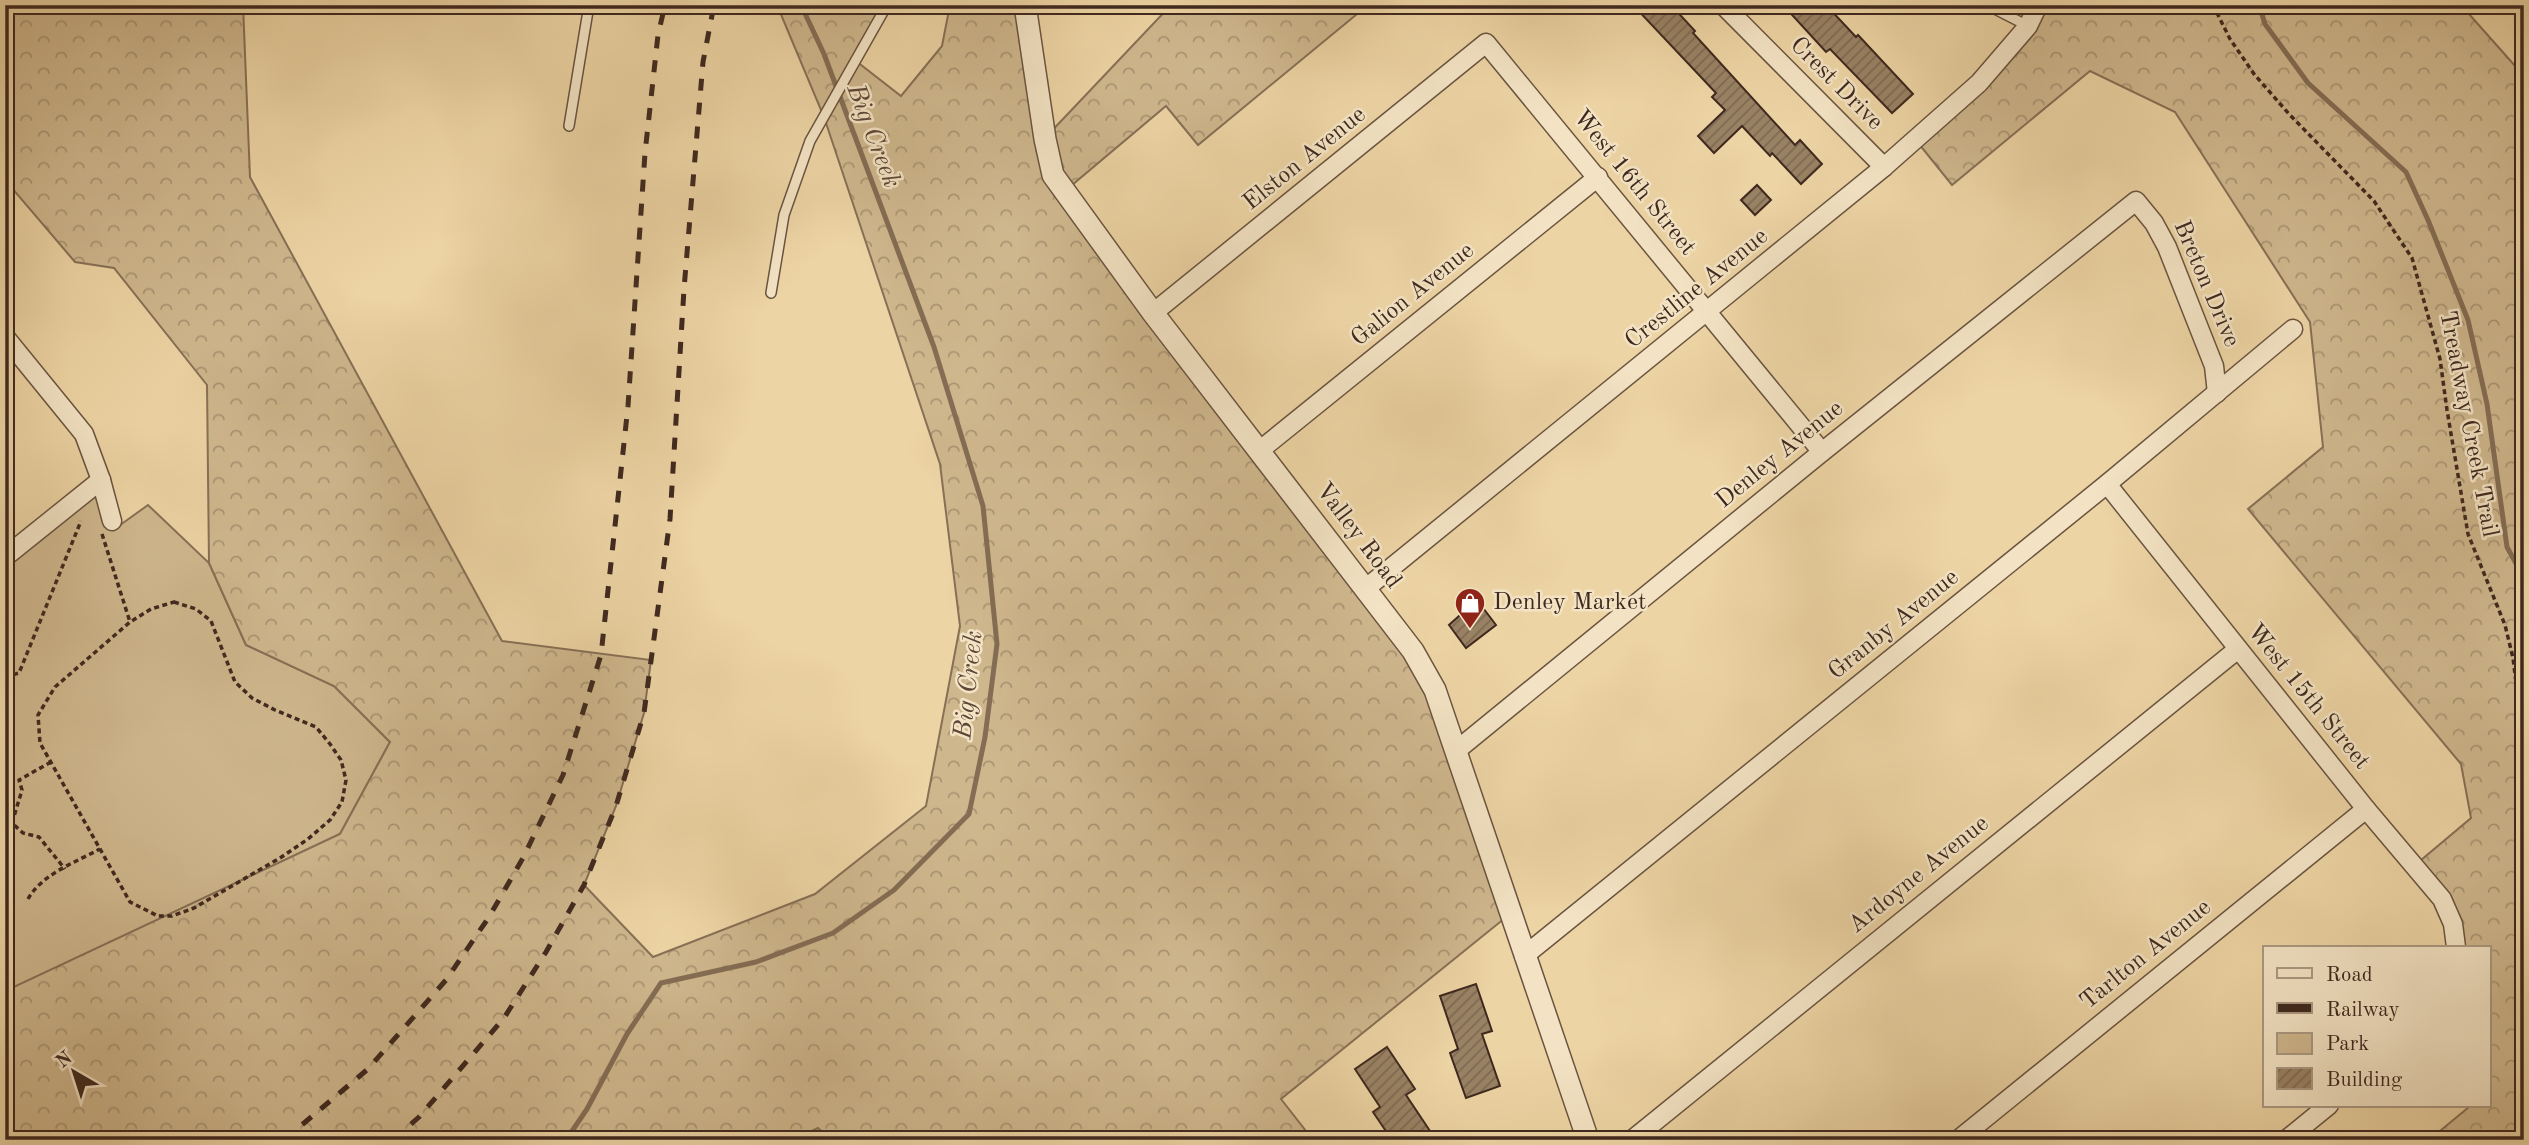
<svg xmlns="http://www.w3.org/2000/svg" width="2529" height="1145" viewBox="0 0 2529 1145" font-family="'Old Standard TT',serif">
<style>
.green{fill:#cfb78d;stroke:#877056;stroke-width:2}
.forest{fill:url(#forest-crowns);stroke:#877056;stroke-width:2}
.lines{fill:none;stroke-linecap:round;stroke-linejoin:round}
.stream{stroke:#846d54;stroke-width:5}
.building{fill:url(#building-hatch);stroke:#3f291f;stroke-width:2}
.service-casing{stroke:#6a5440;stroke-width:12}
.minor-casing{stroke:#6a5440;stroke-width:21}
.tertiary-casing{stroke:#6a5440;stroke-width:24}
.path{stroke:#3f291f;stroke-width:3.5;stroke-dasharray:5 3.5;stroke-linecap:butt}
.service{stroke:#f3e3c4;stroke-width:9}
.minor{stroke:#f3e3c4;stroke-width:18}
.tertiary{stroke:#f3e3c4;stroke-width:21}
.rail{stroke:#3f291f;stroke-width:5;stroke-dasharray:12 12;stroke-linecap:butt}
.labels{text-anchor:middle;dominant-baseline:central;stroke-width:5;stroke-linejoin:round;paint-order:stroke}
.street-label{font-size:24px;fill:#3f291f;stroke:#f3e3c4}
.poi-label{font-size:24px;fill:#3f291f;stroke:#f3e3c4;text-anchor:start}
.water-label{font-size:26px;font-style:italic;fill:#5c4535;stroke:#f3e3c4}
</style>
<defs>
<pattern id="forest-crowns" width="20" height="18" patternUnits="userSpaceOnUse" patternTransform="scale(1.75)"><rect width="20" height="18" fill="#cfb78d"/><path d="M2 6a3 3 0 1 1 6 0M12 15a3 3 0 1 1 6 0" fill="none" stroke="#a99573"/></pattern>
<pattern id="building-hatch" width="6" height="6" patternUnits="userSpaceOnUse" patternTransform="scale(1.75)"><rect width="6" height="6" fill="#998264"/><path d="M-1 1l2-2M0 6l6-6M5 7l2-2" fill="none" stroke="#7e6a52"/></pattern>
</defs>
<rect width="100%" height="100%" fill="#edd4a4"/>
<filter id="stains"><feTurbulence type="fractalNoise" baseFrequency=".00286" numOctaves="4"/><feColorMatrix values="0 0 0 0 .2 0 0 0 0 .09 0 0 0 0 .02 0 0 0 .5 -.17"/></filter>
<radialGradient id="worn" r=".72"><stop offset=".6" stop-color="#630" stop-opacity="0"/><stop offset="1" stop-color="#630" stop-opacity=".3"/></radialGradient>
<path class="green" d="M101 480 116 528 148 505 209 563 246 645 334 686 390 742 340 834 14 988 5 962V557Z"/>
<g class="forest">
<path d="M5 5H243L250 177 502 641 651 660 644 713 616 806 584 885 653 957 815 894 926 806 960 626 940 464 824 117 777 5H881L885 11 856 61 901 96 942 46 950 5H1025L1045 138 1171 5H1368L1198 145 1166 106 1065 191 1416 656 1510 914 1281 1099 1313 1140H831L818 1128 793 1140H5V962L14 987 340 834 390 742 334 686 246 645 209 563 207 385 114 268 75 262 5 180Z"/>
<path d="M2038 5H2461L2524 76V1140H2429L2469 1107 2467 1105H2489V947H2456L2453 924 2414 866 2471 818 2461 764 2248 509 2323 447 2310 322 2175 112 2090 71 1952 185 1915 139 1979 83Z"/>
</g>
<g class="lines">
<g class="stream">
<path d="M2259 5 2265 24 2308 83 2406 172 2428 220 2468 320 2487 404 2507 547 2524 578"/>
<path d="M566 1140 587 1109 627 1034 661 983 756 962 833 933 894 890 969 814 985 737 997 644 983 506 934 347 824 54 801 5"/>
</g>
</g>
<g class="building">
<path d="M1633 5H1671L1695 31 1693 33 1795 145 1800 140 1822 164 1801 184 1772 153 1770 156 1742 126 1714 153 1698 136 1725 110 1712 97 1716 93Z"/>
<path d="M1783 5H1826L1856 37 1858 35 1913 94 1892 113 1830 49 1826 52Z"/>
<path d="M1757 185 1771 200 1755 215 1741 200Z"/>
<path d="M1477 600 1496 625 1466 648 1449 625Z"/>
<path d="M1476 984 1492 1031 1482 1034 1500 1086 1466 1098 1450 1053 1458 1049 1440 996Z"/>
<path d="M1387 1047 1415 1089 1406 1095 1436 1140H1392L1373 1112 1380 1107 1355 1069Z"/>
</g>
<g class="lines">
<g class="service-casing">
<g id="service">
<path d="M1987 5 2028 26"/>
<path d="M569 126 589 5"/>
<path d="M771 293 784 215 810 141 887 5"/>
</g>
</g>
<g class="minor-casing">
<g id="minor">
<path d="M1723 5 1884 167"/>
<path d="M1153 313 1486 43 1822 452"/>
<path d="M5 337 84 434 101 480 112 521"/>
<path d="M1259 451 1598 177"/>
<path d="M2107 484 2366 809 2442 899 2453 924 2456 947"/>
<path d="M5 557 101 480"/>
<path d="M1365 589 1884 167 1979 83 2028 26 2038 5"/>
<path d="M1457 750 1822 452 2136 201 2154 223 2167 247 2214 366 2217 393"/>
<path d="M1524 956 2107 484 2293 329"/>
<path d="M1632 1140 2238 649"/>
<path d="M1958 1140 2366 809"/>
<path d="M2286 1140 2329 1105"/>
</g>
</g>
<g class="tertiary-casing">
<path id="tertiary" d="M1025 5 1045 139 1053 175 1153 313 1413 651 1435 690 1588 1140"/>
</g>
<g class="path">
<path d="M2213 5 2230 39 2254 74 2289 114 2374 201 2412 258 2440 359 2447 410 2468 534 2505 625 2513 658 2524 747"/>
<path d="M102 534 130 622"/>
<path d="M174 602 196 609 211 621 235 682 252 698 275 710 316 727 330 744 341 760 346 780 342 802 330 820 308 839 280 858 194 908 172 916H158L130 902 40 743 38 715 55 687 130 622 151 609Z"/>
<path d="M5 677 19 673 81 521"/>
<path d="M51 762 19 780 22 790 12 823 23 833 39 837 65 869"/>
<path d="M28 899C42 874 76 862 100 849"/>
</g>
<use href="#service" class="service"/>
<use href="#minor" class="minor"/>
<use href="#tertiary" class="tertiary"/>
<g class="rail">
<path d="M284 1140 368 1069 446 980 489 917 523 858 563 775 601 655 628 406 645 153 658 35 665 5"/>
<path d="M393 1140 419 1117 504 1018 546 952 584 885 616 806 644 713 670 519 684 289 703 62 714 5"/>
</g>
</g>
<defs>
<g id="shop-pin" transform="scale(1.575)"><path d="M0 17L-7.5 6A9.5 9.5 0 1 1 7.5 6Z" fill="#8f2418" stroke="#f3e3c4"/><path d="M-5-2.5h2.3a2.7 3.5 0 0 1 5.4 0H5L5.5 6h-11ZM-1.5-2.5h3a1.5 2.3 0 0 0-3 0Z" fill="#fff"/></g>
</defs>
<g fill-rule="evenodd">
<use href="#shop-pin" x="1470" y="603"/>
</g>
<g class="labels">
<g class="street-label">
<text transform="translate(1836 84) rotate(45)">Crest Drive</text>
<text transform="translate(1305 159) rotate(-39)">Elston Avenue</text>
<text transform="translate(1634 183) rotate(51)">West 16th Street</text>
<text transform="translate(2206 284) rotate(67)">Breton Drive</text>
<text transform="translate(1697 289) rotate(-39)">Crestline Avenue</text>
<text transform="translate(1413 295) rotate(-39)">Galion Avenue</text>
<text transform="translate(2468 424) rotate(79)">Treadway Creek Trail</text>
<text transform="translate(1780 455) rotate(-39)">Denley Avenue</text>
<text transform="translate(1358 536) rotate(53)">Valley Road</text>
<text transform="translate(1894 625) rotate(-39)">Granby Avenue</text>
<text transform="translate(2308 697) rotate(51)">West 15th Street</text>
<text transform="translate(1919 875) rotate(-39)">Ardoyne Avenue</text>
<text transform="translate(2146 955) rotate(-39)">Tarlton Avenue</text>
</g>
<g class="poi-label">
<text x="1493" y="603">Denley Market</text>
</g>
<g class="water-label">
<text transform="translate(873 136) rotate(69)">Big Creek</text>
<text transform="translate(969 685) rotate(-84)">Big Creek</text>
</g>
</g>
<rect width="2529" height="1145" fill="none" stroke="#edd4a4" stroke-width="28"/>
<rect x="7" y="7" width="2515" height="1131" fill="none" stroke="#3f291f" stroke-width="3.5"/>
<rect x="14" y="14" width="2501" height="1117" fill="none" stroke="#3f291f" stroke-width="2"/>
<rect x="2263" y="946" width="228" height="161" fill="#f3e3c4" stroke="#ab9982" stroke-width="2"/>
<rect x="2277" y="968" width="35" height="10" fill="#f3e3c4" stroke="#ab9982" stroke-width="2"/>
<text x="2326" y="981" font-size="21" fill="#3f291f">Road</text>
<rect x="2277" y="1003" width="35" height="10" fill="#3f291f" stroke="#ab9982" stroke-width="2"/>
<text x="2326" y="1016" font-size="21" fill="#3f291f">Railway</text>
<rect x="2277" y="1033" width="35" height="21" fill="#cfb78d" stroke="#ab9982" stroke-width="2"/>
<text x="2326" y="1050" font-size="21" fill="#3f291f">Park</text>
<rect x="2277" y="1068" width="35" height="21" fill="url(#building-hatch)" stroke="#ab9982" stroke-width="2"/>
<text x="2326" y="1086" font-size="21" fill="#3f291f">Building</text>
<g transform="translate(74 1072) rotate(321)" stroke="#f3e3c4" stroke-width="5" paint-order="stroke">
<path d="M0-5L12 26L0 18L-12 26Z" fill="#3f291f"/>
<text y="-10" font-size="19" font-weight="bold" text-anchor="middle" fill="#3f291f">N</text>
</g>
<rect width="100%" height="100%" filter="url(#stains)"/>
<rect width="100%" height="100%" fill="url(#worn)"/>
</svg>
